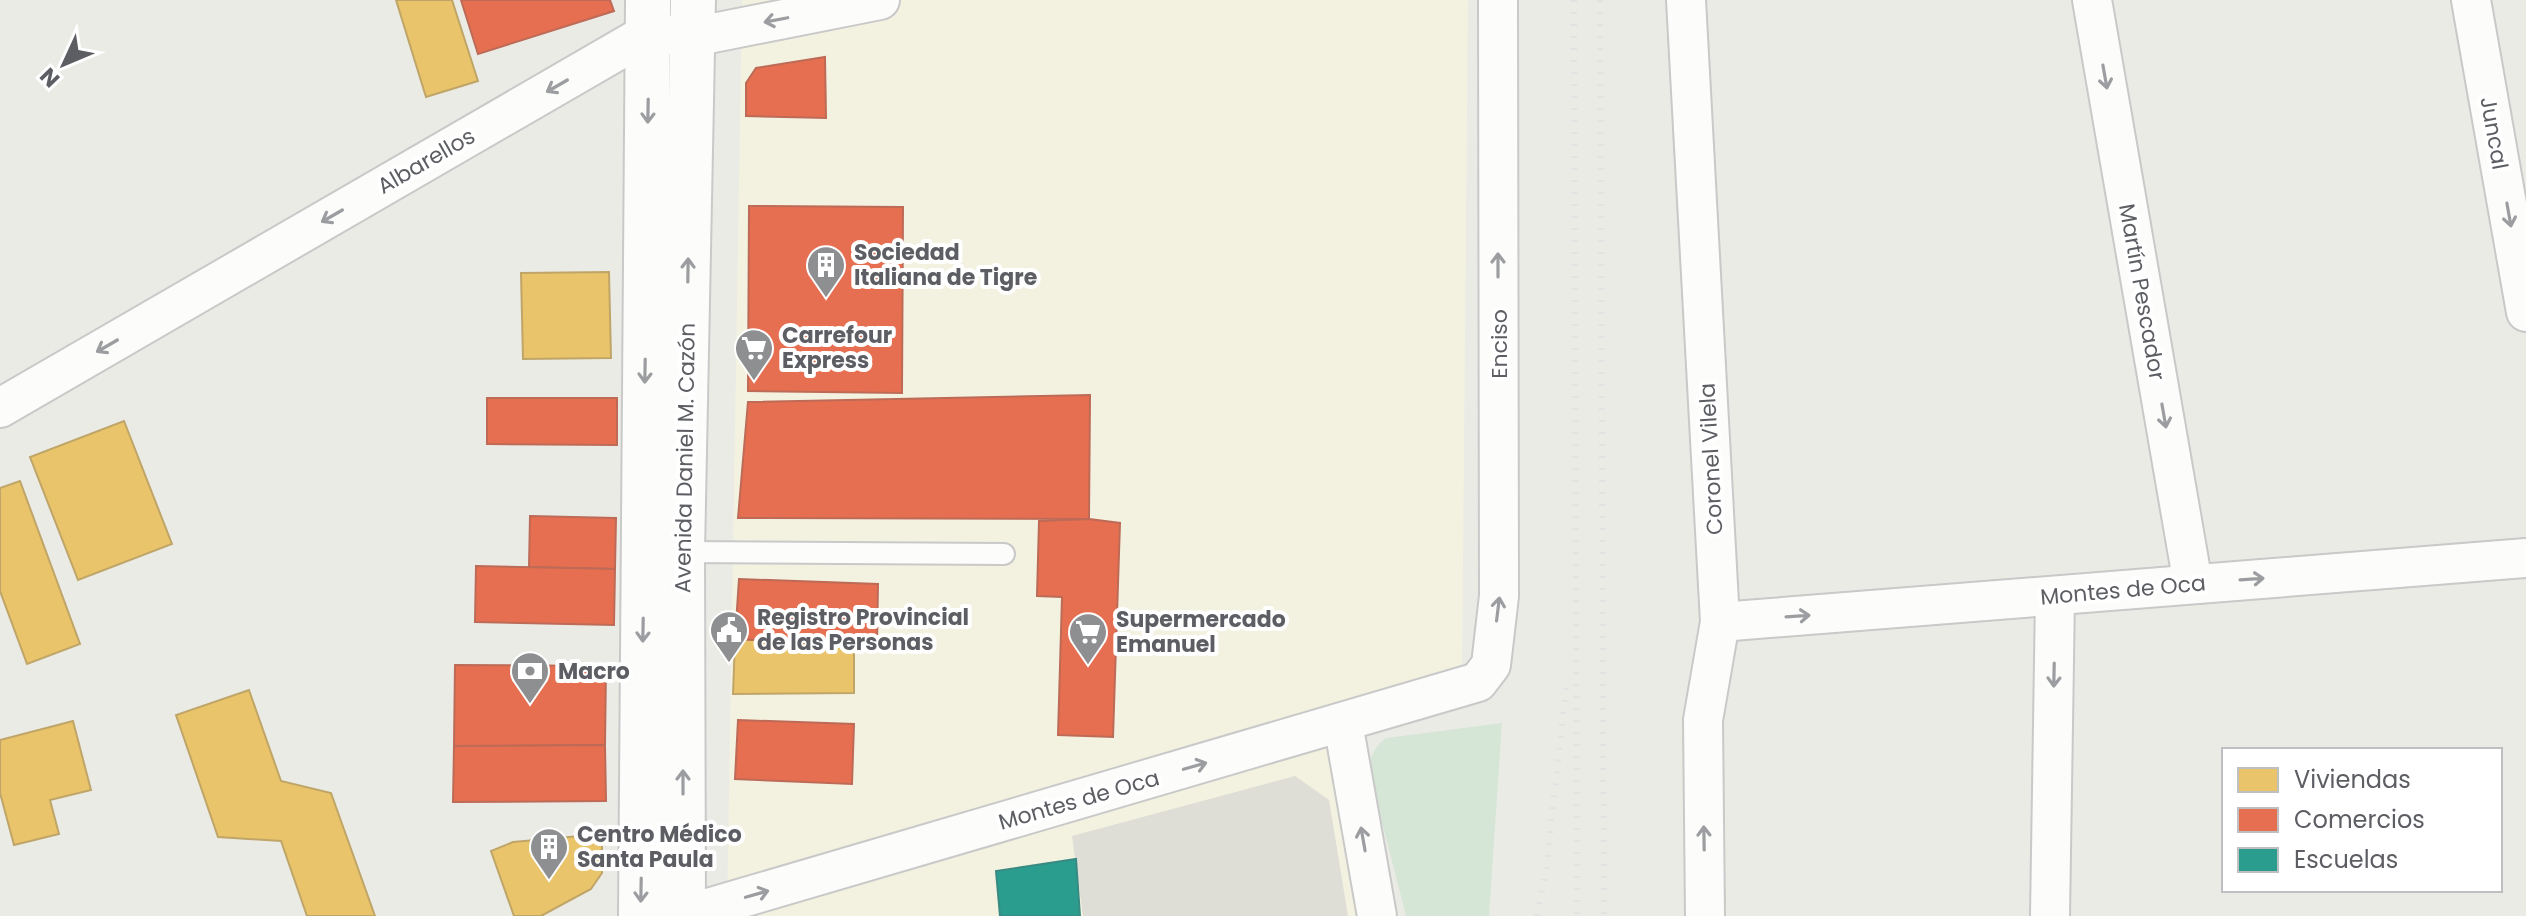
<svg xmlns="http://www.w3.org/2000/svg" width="2526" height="916" viewBox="0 0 2526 916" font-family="Poppins,sans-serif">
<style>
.commercial{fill:#f3f2e0}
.education{fill:#deddd6}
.green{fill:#d6e6d6}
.homes{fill:#e9c46a;stroke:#bfa568;stroke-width:2}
.shops{fill:#e76f51;stroke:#bd6a56;stroke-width:2}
.schools{fill:#2a9d8f;stroke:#398a82;stroke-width:2}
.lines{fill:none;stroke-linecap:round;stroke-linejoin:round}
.lane-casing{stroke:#c8c9c8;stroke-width:24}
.street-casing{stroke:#c8c9c8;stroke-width:42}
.secondary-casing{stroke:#c9c9c9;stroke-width:48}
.lane{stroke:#fcfcfb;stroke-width:20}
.street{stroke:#fcfcfb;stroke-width:38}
.secondary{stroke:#fcfcfb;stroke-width:44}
.rail{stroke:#e2e2e2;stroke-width:6;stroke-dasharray:2 10;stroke-linecap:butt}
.oneway{stroke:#9c9da0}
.labels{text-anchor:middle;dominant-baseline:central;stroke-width:8;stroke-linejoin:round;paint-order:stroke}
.street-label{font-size:22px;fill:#5c5e63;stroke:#fff}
.poi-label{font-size:22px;font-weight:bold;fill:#5c5e63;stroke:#fff;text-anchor:start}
</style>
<rect width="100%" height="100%" fill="#ebebe6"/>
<path class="commercial" d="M742 0H1468L1462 672 1321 713 1362 916H727Z"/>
<path class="education" d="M1295 776 1329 800 1348 916H1083L1072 836Z"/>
<path class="green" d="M1502 723 1489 916H1406L1369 772C1370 756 1374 747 1386 738Z"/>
<g class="homes">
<path d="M396 0H452L478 81 426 97Z"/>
<path d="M609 272 611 358 523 359 521 273Z"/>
<path d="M124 421 172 544 78 580 30 457Z"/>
<path d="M20 481 80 644 27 664 0 591V488Z"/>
<path d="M735 639 854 645V693L733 694Z"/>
<path d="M249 690 281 781 331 793 375 916H307L281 841 218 837 176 715Z"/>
<path d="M73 721 91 790 50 800 59 834 14 845 0 793V740Z"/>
<path d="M602 834V873L591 889 541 916H514L491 851 513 842Z"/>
</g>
<g class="shops">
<path d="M461 0H610L614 11 478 54Z"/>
<path d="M825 57 826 118 746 116V83L756 68Z"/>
<path d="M749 206 903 207 902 393 748 391Z"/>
<path d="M1090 395 1089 519 738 518 748 402Z"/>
<path d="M487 398H617V445L487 444Z"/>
<path d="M530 516 616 518 615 569 529 567Z"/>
<path d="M1089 519 1120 523 1113 737 1058 735 1062 597 1037 596 1039 521Z"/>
<path d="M476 566 615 569 614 625 475 622Z"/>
<path d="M739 579 878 584 877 643 854 645 735 639Z"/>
<path d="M455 665 606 666 605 745 454 746Z"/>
<path d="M738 720 854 724 852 784 735 779Z"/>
<path d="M605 745 606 801 453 802 454 746Z"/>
</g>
<path class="schools" d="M1076 859 1080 916H1000L996 871Z"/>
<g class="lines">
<g class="lane-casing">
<path id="lane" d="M682 552 1004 554"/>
</g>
<g class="street-casing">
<g id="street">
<path d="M1686 0 1720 622 1703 720 1705 916"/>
<path d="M2092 0 2193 584"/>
<path d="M2471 0 2526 312"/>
<path d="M0 408 648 33 693 37 880 0"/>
<path d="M1720 622 2526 558"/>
<path d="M1343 723 1377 916"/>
<path d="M681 916 1478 682 1491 665 1499 596 1498 0"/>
<path d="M2050 916 2055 597"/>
</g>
</g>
<g class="secondary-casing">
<g id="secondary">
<path d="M641 916 648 0"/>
<path d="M683 916 682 552 693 0"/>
</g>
</g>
<use href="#lane" class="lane"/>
<use href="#street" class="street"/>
<use href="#secondary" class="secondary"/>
<g class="rail">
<path d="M1574 0 1577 916"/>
<path d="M1600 0 1604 916"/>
<path d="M1537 916 1546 870 1567 678"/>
</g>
</g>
<defs><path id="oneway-shaft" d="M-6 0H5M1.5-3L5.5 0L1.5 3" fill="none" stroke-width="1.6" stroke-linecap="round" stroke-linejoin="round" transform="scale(2)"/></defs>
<g class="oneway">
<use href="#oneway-shaft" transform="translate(776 20) rotate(169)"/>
<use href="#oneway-shaft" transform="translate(2105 77) rotate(80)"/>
<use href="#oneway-shaft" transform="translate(557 86) rotate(150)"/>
<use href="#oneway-shaft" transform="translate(648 111) rotate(91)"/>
<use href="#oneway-shaft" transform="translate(2509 215) rotate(80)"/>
<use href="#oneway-shaft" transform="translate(332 216) rotate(150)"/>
<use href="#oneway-shaft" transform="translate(1498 265) rotate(-90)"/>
<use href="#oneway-shaft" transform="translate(688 270) rotate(-89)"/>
<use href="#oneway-shaft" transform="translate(107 346) rotate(150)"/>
<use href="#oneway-shaft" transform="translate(645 371) rotate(91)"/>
<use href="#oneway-shaft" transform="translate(2164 416) rotate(80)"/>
<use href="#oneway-shaft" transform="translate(2252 579) rotate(-4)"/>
<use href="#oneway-shaft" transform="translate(1498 609) rotate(-83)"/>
<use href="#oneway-shaft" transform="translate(1798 616) rotate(-4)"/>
<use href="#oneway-shaft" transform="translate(643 630) rotate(91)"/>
<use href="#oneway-shaft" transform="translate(2054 675) rotate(91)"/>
<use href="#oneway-shaft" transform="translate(1195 766) rotate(-16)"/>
<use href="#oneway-shaft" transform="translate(683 782) rotate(-90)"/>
<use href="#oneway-shaft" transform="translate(1704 838) rotate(-91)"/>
<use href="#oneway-shaft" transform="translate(1363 839) rotate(-100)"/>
<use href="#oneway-shaft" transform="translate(641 890) rotate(91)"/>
<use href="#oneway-shaft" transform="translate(757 894) rotate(-16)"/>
</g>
<defs>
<g id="building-pin" transform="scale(2)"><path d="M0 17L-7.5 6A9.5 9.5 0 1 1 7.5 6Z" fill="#8e8f91" stroke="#fff"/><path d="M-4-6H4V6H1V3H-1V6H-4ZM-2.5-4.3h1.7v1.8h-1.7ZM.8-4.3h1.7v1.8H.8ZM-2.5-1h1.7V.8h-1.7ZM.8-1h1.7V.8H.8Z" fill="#fff"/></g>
<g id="supermarket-pin" transform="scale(2)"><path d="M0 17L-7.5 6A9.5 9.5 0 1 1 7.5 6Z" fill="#8e8f91" stroke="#fff"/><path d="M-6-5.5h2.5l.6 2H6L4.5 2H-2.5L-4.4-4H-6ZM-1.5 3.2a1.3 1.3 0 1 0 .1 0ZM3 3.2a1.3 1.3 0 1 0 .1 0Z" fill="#fff"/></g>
<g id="civic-pin" transform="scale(2)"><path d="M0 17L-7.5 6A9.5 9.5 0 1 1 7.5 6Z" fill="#8e8f91" stroke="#fff"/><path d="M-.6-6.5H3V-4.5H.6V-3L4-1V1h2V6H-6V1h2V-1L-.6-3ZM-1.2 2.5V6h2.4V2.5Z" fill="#fff"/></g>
<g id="bank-pin" transform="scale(2)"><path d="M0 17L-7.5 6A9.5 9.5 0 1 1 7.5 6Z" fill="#8e8f91" stroke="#fff"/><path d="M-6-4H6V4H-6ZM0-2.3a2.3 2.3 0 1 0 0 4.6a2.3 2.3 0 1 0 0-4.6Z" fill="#fff"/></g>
</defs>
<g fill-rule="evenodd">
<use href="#building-pin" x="826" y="265"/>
<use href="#supermarket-pin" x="754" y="348"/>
<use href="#civic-pin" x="729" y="630"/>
<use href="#supermarket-pin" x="1088" y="632"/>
<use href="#bank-pin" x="530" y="671"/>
<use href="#building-pin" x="549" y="847"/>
</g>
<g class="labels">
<g class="street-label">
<text transform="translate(2494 133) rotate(80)">Juncal</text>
<text transform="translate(426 161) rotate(-30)">Albarellos</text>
<text transform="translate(2142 292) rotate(80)">Martín Pescador</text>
<text transform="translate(1499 344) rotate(-90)">Enciso</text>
<text transform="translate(685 458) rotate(-89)">Avenida Daniel M. Cazón</text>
<text transform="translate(1711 459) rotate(-93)">Coronel Vilela</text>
<text transform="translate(2123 590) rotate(-5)">Montes de Oca</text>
<text transform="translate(1079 800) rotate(-16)">Montes de Oca</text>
</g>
<g class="poi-label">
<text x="854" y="252">Sociedad<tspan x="854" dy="25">Italiana de Tigre</tspan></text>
<text x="782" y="335">Carrefour<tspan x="782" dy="25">Express</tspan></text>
<text x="757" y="617">Registro Provincial<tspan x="757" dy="25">de las Personas</tspan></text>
<text x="1116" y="619">Supermercado<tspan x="1116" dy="25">Emanuel</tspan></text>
<text x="558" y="671">Macro</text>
<text x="577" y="834">Centro Médico<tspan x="577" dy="25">Santa Paula</tspan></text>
</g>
</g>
<rect x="2222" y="748" width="280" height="144" fill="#ffffff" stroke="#bebfc1" stroke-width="2"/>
<rect x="2238" y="768" width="40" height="24" fill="#e9c46a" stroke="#bebfc1" stroke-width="2"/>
<text x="2294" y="788" font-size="24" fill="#5c5e63">Viviendas</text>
<rect x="2238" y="808" width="40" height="24" fill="#e76f51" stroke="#bebfc1" stroke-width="2"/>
<text x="2294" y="828" font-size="24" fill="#5c5e63">Comercios</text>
<rect x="2238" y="848" width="40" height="24" fill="#2a9d8f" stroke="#bebfc1" stroke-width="2"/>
<text x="2294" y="868" font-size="24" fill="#5c5e63">Escuelas</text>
<g transform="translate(64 64) rotate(226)" stroke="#ffffff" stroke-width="6" paint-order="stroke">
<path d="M0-6L14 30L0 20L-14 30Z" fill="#5c5e63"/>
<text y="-12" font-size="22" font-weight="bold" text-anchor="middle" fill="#5c5e63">N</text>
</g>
</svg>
